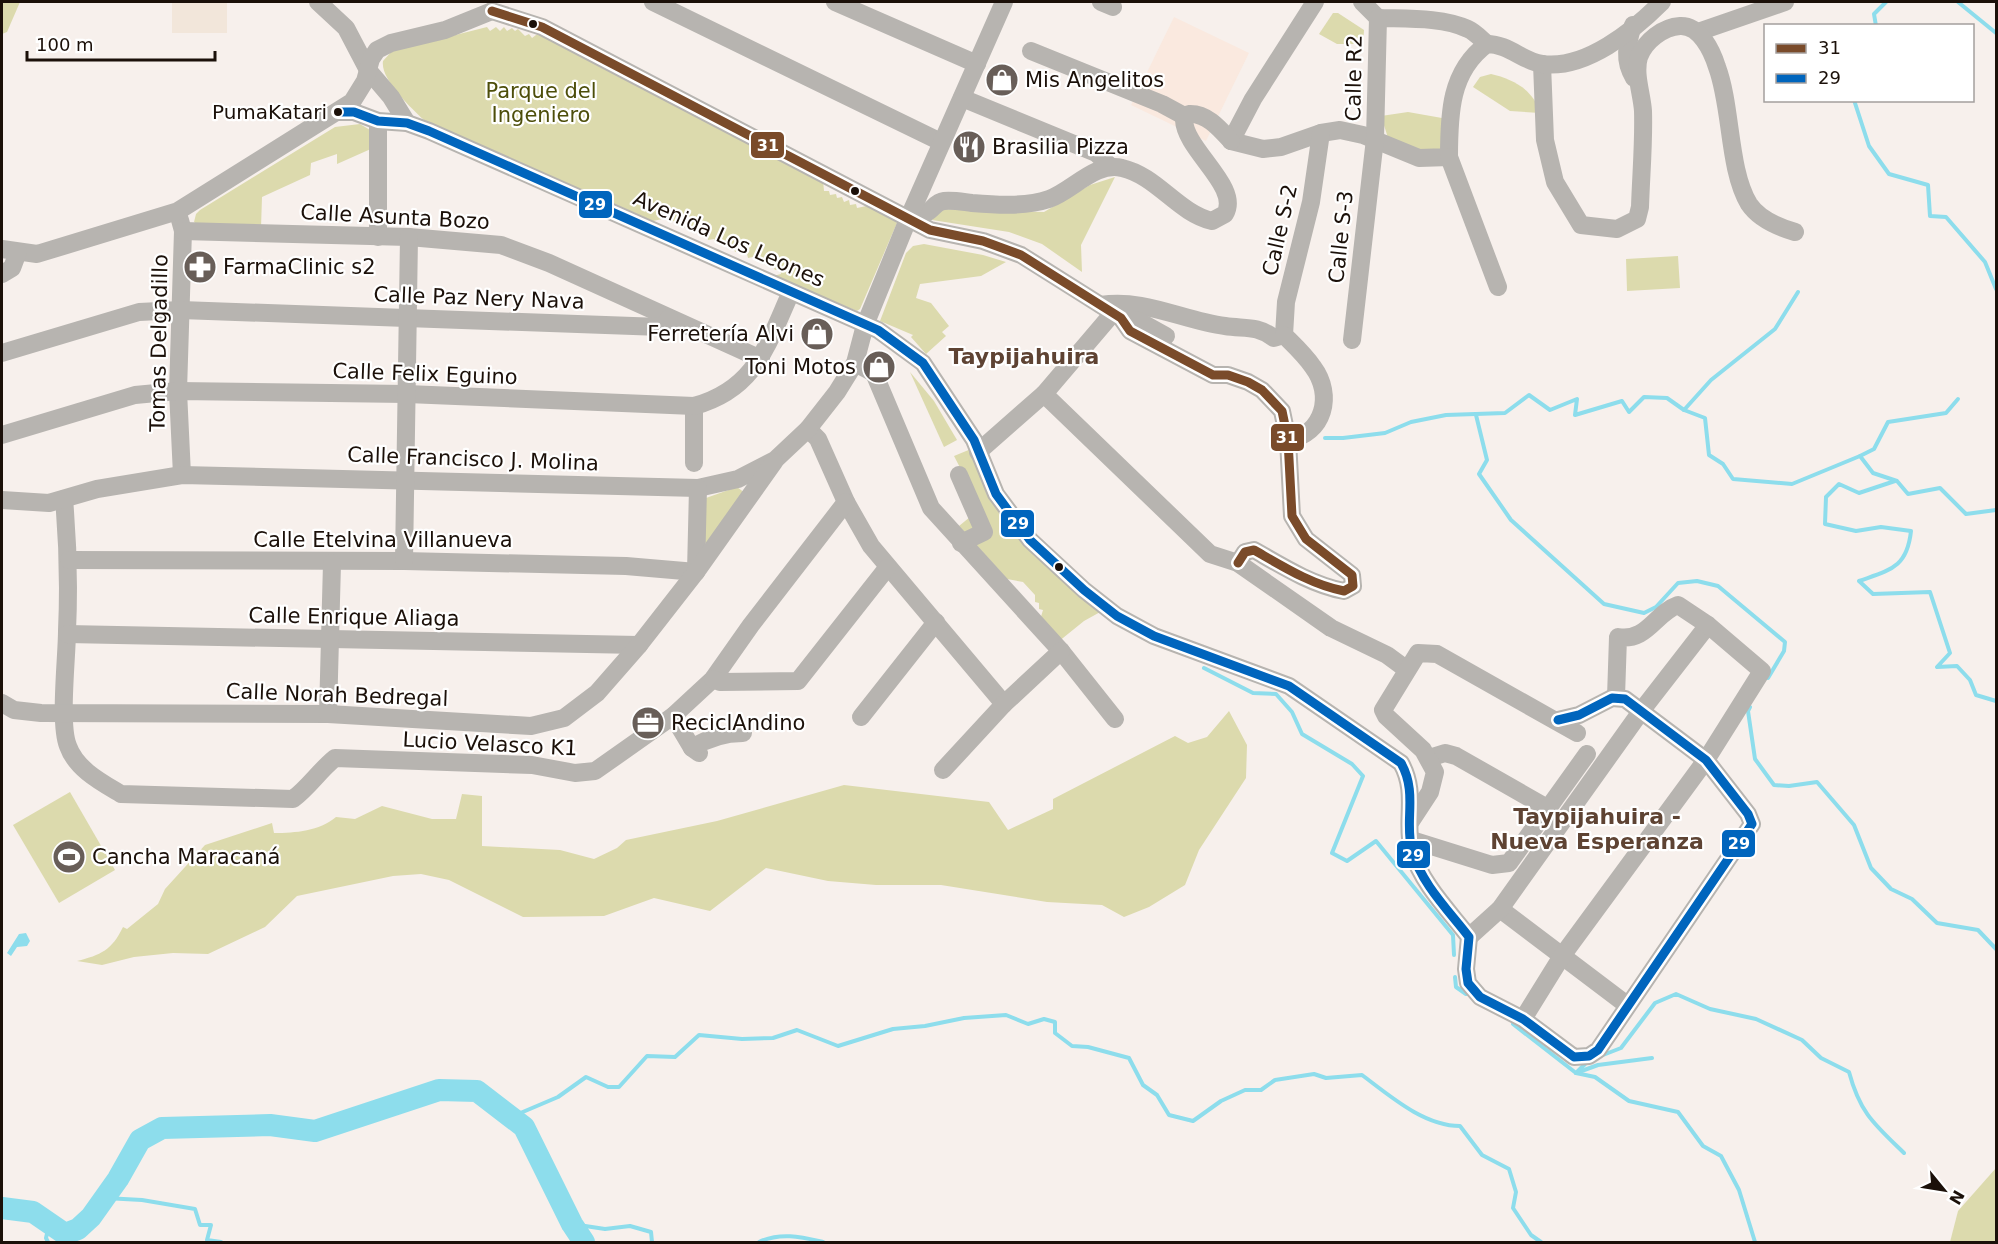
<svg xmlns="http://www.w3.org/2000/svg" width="1998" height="1244" viewBox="0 0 1998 1244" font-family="'DejaVu Sans',sans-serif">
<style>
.commercial{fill:#f2e6da}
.built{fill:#fae9df}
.green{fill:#dcdaad}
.water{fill:#8dddec}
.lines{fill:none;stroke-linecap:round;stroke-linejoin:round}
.stream{stroke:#8dddec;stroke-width:4}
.river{stroke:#8dddec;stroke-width:22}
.minor{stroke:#b7b4b0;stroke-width:18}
.bus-1-casing{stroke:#fff;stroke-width:14}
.bus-2-casing{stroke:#fff;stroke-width:14}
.bus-1{stroke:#7a4b2a;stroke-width:9}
.bus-2{stroke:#0065bd;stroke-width:9}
.bus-dot{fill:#1b1009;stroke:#fff;stroke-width:2}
.labels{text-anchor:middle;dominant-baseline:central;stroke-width:4.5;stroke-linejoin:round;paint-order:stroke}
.bus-label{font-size:20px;fill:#1b1009;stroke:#fff;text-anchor:end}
.street-label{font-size:21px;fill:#1b1009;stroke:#fff}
.poi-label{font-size:21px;fill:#1b1009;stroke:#fff;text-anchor:start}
.park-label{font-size:21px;fill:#4d4e0a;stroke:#fff}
.neighbourhood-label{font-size:22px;font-weight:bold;fill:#5e4333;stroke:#fff}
.line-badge{stroke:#fff;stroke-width:2}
.badge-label{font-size:16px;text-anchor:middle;font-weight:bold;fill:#fff}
</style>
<rect width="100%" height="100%" fill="#f7f0ec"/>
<rect class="commercial" x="172" y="2" width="55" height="31"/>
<path class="built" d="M1174 17 1249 53 1206 141 1131 105Z"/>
<g class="green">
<path d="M2 2H20L7 32 2 34Z"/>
<path d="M1333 13H1338L1364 30 1363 44H1337L1319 34Z"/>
<path d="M487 27 490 31 496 27 500 31 504 27 507 31 512 28 515 31 518 29 525 36 529 34 532 38 540 32 823 180 824 191H829L830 195 836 194 837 198 842 197 844 202 849 200 850 205 856 204 857 208 871 205 895 218 897 223 860 309 857 311 773 276 781 274 780 269 775 270 773 266 768 267 767 263 762 264 760 260 755 261 753 257 748 258 747 254 742 255 740 251 735 252 734 248 728 249 727 245 721 246 720 242 715 243 714 239 708 240 707 235 701 237 699 232 688 231 687 227 681 228 674 221 668 222 667 218 653 221 424 120C411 108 380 79 383 61L392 51Z"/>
<path d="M1491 74C1513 79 1534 90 1540 113L1510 111 1473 87 1480 77Z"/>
<path d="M1408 112 1442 118 1444 152 1430 157 1389 141 1381 116Z"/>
<path d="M360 124 370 130 373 148 337 164V154L311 163 310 175 262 197 261 228 198 225 194 222 196 214 200 210 335 127Z"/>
<path d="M1115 177 1081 245 1082 272 1042 244 1009 232 932 220 939 209 1044 212 1090 185Z"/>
<path d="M924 244 983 255 1006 262 981 276 920 284 916 298 931 303 949 326 942 332 946 336 926 354 911 337 913 335 880 321 906 253 913 246Z"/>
<path d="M1678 256 1680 288 1627 291 1626 259Z"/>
<path d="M910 372 934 401 957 440 944 447Z"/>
<path d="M971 449 996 500 1111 606 1084 621 1058 642 1040 620 1043 610 1039 609V603L1035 602V595L1023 582 1007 579 959 526 981 508 954 456Z"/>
<path d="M737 487 745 493 709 543H704L706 498Z"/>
<path d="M1229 711 1247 745 1246 778 1199 850 1185 885 1149 907 1124 917 1102 905 1047 902 941 885H876L828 881 766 868 710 911 654 898 604 916 523 917 449 880 421 874 393 876 297 896 265 927 208 954 173 953 134 957 102 965 77 961C101 955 112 950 123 927L127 929 158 904 165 889 205 845 272 823 274 833C296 833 319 831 336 817L355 819 382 806 432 819H456L462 794 482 796V846L560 850 594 859 617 848 626 840 717 821 844 785 989 802 1008 830 1053 809V799L1175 736 1188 743 1207 737Z"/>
<path d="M70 792 115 870 59 903 13 825Z"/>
<path d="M1996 1168V1242H1950L1958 1211Z"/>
</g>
<path class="water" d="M26 933 30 941 27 946 17 947 11 956 7 953 19 934Z"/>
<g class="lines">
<g class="stream">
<path d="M1958 2 1996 33"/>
<path d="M1876 26 1874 14 1886 2"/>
<path d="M1854 100 1869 146 1889 174 1928 185 1930 216 1946 217 1985 262 1996 289"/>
<path d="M1684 410 1711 380 1775 329 1798 292"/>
<path d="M1476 415 1487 460 1479 474 1511 520 1604 604 1644 613 1656 607 1678 583 1697 581 1718 586 1785 642 1784 651 1768 678"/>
<path d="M1325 438H1343L1385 433 1411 422 1446 415 1505 413 1529 395 1550 410 1577 399 1575 415 1622 401 1629 412 1644 397 1667 398 1684 410 1705 418 1709 455 1723 464 1733 479 1792 484 1860 456 1873 473 1897 481 1908 494 1940 488 1966 514 1996 510"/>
<path d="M1860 456 1874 449 1888 422 1946 413 1958 399"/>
<path d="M1895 481 1859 493 1839 484 1826 497 1825 524 1856 531 1881 527 1911 531C1907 568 1890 570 1859 581L1873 594 1930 592 1950 653 1937 667 1957 666 1970 680 1976 695 1996 701"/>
<path d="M1204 668 1253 693 1276 694 1292 712 1302 734 1352 764 1363 776 1332 853 1347 861 1376 841 1453 935 1454 955"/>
<path d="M1750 707 1748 711 1755 759 1774 785 1789 786 1817 782 1854 825 1871 868 1891 889 1912 899 1937 923 1978 930 1996 949"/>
<path d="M1455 977 1456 987 1466 994"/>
<path d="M1513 1024 1576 1073 1598 1065 1652 1058"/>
<path d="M1603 1055 1621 1048 1655 1003 1676 994 1710 1009 1756 1019 1802 1040 1821 1058 1849 1072C1860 1113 1874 1124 1904 1153"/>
<path d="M1576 1073 1586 1063"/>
<path d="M1576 1073 1595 1077 1629 1101 1678 1112 1703 1146 1721 1156 1739 1190 1755 1242"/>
<path d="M511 1117 558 1097 586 1077 608 1087H619L647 1056 675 1057 699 1035 742 1039 773 1038 797 1030 838 1046 893 1029 925 1026 964 1018 1006 1015 1028 1024 1044 1019 1055 1022V1033L1072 1046 1088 1047 1129 1058 1143 1085 1157 1095 1169 1115 1193 1121 1221 1101 1245 1090H1261L1275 1080 1314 1074 1326 1078 1362 1075C1390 1096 1424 1126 1460 1126L1482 1155 1509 1169 1516 1192 1513 1208 1531 1235 1541 1242"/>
<path d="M105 1198 142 1200 195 1209 200 1225H211L207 1240 221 1242"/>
<path d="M572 1224 605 1229 630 1226 651 1232 652 1242"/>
<path d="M48 1242 46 1238 49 1225"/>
<path d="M759 1242C781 1232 801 1237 823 1242"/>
</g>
<path class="river" d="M2 1208 33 1212 65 1234 78 1229 91 1217 118 1179 140 1140 162 1128 270 1125 315 1131 439 1090 477 1091 524 1127 572 1224 584 1242"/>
<g class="minor">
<path d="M318 2 346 28 368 70 391 97 407 123"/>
<path d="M653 2 941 142"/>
<path d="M835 2 977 64"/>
<path d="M1101 2 1113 7"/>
<path d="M1362 2 1378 18"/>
<path d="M492 11 542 27 930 230 983 241 1021 255 1121 318 1130 331 1213 375H1228L1248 382 1262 390 1282 411 1288 440 1292 516 1306 539 1352 575 1353 586 1344 591C1312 585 1282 566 1254 550L1245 552 1238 563"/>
<path d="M1378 18C1406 19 1442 17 1468 29 1475 32 1481 39 1487 44"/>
<path d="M1633 25C1627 45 1623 60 1634 78"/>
<path d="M1698 32 1785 2"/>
<path d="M1031 51 1162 104 1186 117"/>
<path d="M1542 64 1545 140 1555 182 1581 225 1617 229 1637 219 1640 207C1641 175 1644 143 1643 111 1642 94 1634 74 1639 57 1645 41 1663 27 1680 26 1700 25 1712 51 1717 67 1732 107 1728 169 1749 204 1759 219 1778 227 1795 232"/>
<path d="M962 98 1096 153 1110 166"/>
<path d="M338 112H354L378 121 407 123 429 131 878 330 923 363 974 440 996 494 1030 540 1084 590 1117 616 1154 636 1289 686 1401 763C1418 793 1404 821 1412 851 1421 883 1449 911 1469 937L1466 969 1468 983 1480 997 1523 1019 1574 1057 1589 1056 1598 1050 1752 824 1748 814 1706 760 1625 699 1612 698 1579 715 1558 720"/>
<path d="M378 121V237"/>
<path d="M1231 141 1263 149 1281 147 1321 133 1340 130 1363 135 1419 158 1449 157C1449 114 1450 71 1487 44 1509 44 1522 61 1542 64 1586 70 1634 30 1662 2"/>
<path d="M1231 141 1253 99 1315 2"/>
<path d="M1449 157 1498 287"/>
<path d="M909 217C914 216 922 216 926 213 933 210 935 202 944 201 953 200 963 202 972 203 996 205 1025 207 1049 199 1072 191 1096 161 1122 168 1157 176 1178 213 1212 221L1225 214C1241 187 1185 150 1184 120L1189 114C1207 113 1220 129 1231 141"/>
<path d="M180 220 183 231 178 391 182 475"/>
<path d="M183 231 409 237 501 245 549 263 761 359"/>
<path d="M2 249 37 254 178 211 352 102 365 81 371 59 377 50 391 43 445 30 492 11"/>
<path d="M2 274 12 268 18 252"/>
<path d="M1101 305C1144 298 1184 321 1225 326 1245 329 1257 325 1274 338L1284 335"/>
<path d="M1121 318 1139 321 1166 336"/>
<path d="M1284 335 1286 302 1311 202 1321 133"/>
<path d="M1284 335C1294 345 1305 355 1313 367 1334 395 1324 434 1288 440"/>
<path d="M1352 340 1375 139 1378 18"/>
<path d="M2 353 139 312 181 310 661 327 666 325 669 318"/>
<path d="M855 363 874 373 931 508 1061 651 1115 719"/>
<path d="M1044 394 1210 554 1238 563 1331 628 1387 655 1406 669"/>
<path d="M694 406V463"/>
<path d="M808 429 818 439 846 502 871 546 1004 704"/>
<path d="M2 435 135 395 178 391 407 394 694 406C756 389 767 345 791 292"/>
<path d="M978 452 1044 394 1113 313"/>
<path d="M959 475 984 532 961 543"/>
<path d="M64 499C68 544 69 587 67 631 67 657 59 724 68 746 76 769 101 782 121 794L293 799C309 787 319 771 335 758L532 765 575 773 595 771 673 716 713 679 751 625 846 502"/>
<path d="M2 500 49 503 97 489 182 475 698 488 738 479 775 460 808 429 837 392 855 363 865 325 909 217 1004 2"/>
<path d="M69 560 404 561 626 566 696 572"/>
<path d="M404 561 409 237"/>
<path d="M696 572 698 488"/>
<path d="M67 634 639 645"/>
<path d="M713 679 720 682 798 681 887 568"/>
<path d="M2 703 14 710 41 713 328 714 531 726 564 718 597 693 639 645 696 572 774 462"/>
<path d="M328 714 332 563"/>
<path d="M673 716 692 748 699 753"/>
<path d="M861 717 936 622"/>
<path d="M692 748C708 738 724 733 743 733"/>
<path d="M1429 758 1445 753 1456 756 1549 809"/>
<path d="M943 770 1004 704 1061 651"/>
<path d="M1411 821 1430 792 1435 772 1423 750 1386 716 1383 710 1418 653 1437 654 1577 733"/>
<path d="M1412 840 1492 865 1509 863 1587 754"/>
<path d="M1500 909 1627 1005"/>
<path d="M1469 937 1500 909 1642 710 1708 625"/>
<path d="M1523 1019 1562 956 1706 760 1762 671 1708 625 1678 605C1655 613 1647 642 1618 637L1616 697"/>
</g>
<g class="bus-1-casing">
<path id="bus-1" d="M492 11 542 27 930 230 983 241 1021 255 1121 318 1130 331 1213 375H1228L1248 382 1262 390 1282 411 1288 440 1292 516 1306 539 1352 575 1353 586 1344 591C1312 585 1282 566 1254 550L1245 552 1238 563"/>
</g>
<g class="bus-2-casing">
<path id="bus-2" d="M338 112H354L378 121 407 123 429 131 878 330 923 363 974 440 996 494 1030 540 1084 590 1117 616 1154 636 1289 686 1401 763C1418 793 1404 821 1412 851 1421 883 1449 911 1469 937L1466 969 1468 983 1480 997 1523 1019 1574 1057 1589 1056 1598 1050 1752 824 1748 814 1706 760 1625 699 1612 698 1579 715 1558 720"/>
</g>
<use href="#bus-1" class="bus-1"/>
<use href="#bus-2" class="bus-2"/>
</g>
<defs>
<g id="shop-disc" transform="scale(1.725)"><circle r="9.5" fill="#685e58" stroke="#fff"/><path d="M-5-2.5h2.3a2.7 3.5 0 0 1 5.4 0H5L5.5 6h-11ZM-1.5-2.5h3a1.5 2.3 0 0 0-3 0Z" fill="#fff"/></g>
<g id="restaurant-disc" transform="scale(1.725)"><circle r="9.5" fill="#685e58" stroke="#fff"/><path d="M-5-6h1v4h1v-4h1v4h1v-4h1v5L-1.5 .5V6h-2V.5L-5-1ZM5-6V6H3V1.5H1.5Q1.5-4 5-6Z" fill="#fff"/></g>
<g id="pharmacy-disc" transform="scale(1.725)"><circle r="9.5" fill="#685e58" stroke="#fff"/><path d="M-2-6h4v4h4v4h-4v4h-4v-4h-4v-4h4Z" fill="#fff"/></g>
<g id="office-disc" transform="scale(1.725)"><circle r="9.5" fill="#685e58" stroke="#fff"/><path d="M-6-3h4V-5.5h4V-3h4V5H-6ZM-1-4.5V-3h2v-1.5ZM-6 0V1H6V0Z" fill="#fff"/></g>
<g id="stadium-disc" transform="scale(1.725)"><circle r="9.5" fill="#685e58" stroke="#fff"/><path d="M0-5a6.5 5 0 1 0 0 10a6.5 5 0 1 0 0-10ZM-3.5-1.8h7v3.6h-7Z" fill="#fff"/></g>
</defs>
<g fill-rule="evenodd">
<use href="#shop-disc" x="1002" y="80"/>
<use href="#restaurant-disc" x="969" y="147"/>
<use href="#pharmacy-disc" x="200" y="267"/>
<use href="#shop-disc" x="817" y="334"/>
<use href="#shop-disc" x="879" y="367"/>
<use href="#office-disc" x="648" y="723"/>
<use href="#stadium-disc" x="69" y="857"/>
</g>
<g class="bus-dot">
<circle cx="533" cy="24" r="5"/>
<circle cx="338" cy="112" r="5"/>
<circle cx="855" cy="191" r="5"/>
<circle cx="1059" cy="567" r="5"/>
</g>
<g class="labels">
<g class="bus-label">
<text x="327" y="112">PumaKatari</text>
</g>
<g class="street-label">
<text transform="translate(1354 78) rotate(-89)">Calle R2</text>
<text transform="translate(395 217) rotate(3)">Calle Asunta Bozo</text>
<text transform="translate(1280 230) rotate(-77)">Calle S-2</text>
<text transform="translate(1341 237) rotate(-84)">Calle S-3</text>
<text transform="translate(729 239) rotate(24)">Avenida Los Leones</text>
<text transform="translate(479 298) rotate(2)">Calle Paz Nery Nava</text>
<text transform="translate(159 343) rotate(-89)">Tomas Delgadillo</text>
<text transform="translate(425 374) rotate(2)">Calle Felix Eguino</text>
<text transform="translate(473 459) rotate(2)">Calle Francisco J. Molina</text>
<text x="383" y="540">Calle Etelvina Villanueva</text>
<text transform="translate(354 617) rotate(1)">Calle Enrique Aliaga</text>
<text transform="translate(337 695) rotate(2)">Calle Norah Bedregal</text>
<text transform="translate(490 744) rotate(3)">Lucio Velasco K1</text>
</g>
<g class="poi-label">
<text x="1025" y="80">Mis Angelitos</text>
<text x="992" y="147">Brasilia Pizza</text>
<text x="223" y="267">FarmaClinic s2</text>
<text x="794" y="334" text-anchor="end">Ferretería Alvi</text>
<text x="856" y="367" text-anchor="end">Toni Motos</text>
<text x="671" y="723">ReciclAndino</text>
<text x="92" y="857">Cancha Maracaná</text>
</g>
<g class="park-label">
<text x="541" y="91">Parque del<tspan x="541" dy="24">Ingeniero</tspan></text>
</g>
<g class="neighbourhood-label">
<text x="1024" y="356">Taypijahuira</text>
<text x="1597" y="816">Taypijahuira -<tspan x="1597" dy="25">Nueva Esperanza</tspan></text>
</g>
</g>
<g class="line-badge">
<rect x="750" y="131" width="35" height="28" rx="6" fill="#7a4b2a"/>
<rect x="578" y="190" width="35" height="29" rx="6" fill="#0065bd"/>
<rect x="1270" y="423" width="35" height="29" rx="6" fill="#7a4b2a"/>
<rect x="1000" y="509" width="35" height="29" rx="6" fill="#0065bd"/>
<rect x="1721" y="829" width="35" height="29" rx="6" fill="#0065bd"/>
<rect x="1396" y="840" width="35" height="29" rx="6" fill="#0065bd"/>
</g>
<g class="badge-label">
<text x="768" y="151">31</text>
<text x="595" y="210">29</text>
<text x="1287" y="443">31</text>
<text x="1018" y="529">29</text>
<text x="1739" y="849">29</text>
<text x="1413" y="861">29</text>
</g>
<rect width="1998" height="1244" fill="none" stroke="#1b1009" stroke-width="6"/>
<rect x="1764" y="24" width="210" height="78" fill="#ffffff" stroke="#a49f9d" stroke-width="1.5"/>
<rect x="1776" y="44" width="30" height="9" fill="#7a4b2a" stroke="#a49f9d" stroke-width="1.5"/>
<text x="1818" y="54" font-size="18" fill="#1b1009">31</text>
<rect x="1776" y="74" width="30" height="9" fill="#0065bd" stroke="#a49f9d" stroke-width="1.5"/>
<text x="1818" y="84" font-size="18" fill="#1b1009">29</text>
<g transform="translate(1944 1190) rotate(120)" stroke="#ffffff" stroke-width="4.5" paint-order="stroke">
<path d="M0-4.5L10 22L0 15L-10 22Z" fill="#1b1009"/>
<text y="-9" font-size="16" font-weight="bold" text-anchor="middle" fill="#1b1009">N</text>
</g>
<path d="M27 51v9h188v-9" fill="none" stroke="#1b1009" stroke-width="3"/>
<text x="36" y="51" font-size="18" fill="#1b1009" stroke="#ffffff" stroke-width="4.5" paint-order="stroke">100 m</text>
</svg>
